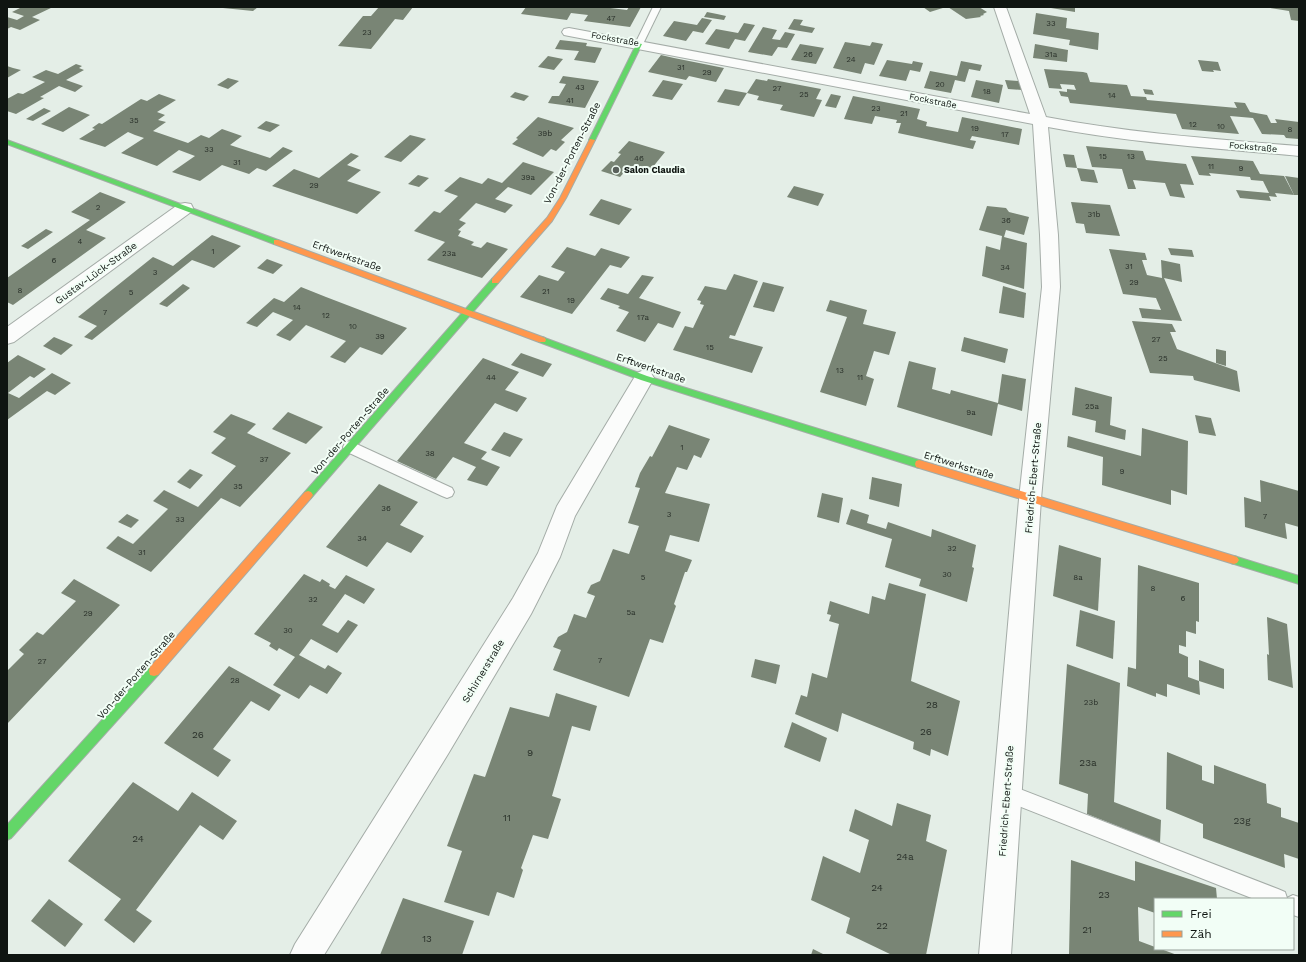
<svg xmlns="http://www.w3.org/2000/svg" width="1306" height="962" viewBox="0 0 1306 962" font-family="'Work Sans',sans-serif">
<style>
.building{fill:#798575}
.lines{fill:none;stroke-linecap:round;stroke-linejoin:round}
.lane-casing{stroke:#a4aca7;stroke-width:2}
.street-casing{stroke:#a4aca7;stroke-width:2}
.fast-casing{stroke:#a4aca7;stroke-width:2}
.slow-casing{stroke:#a4aca7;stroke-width:2}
.lane{fill:#fbfcfb;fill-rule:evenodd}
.street{fill:#fbfcfb;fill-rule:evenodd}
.fast{fill:#63d668;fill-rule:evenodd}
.slow{fill:#ff974d;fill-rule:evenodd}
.poi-dot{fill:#5a615c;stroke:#f2fef6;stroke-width:1.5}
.labels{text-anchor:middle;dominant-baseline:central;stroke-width:4;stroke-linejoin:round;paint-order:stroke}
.number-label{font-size:8px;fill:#2a312a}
.far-street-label{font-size:9px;fill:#0f1511;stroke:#f2fef6}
.far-poi-label{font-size:9px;font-weight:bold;fill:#0f1511;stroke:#f2fef6;text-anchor:start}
.street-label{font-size:10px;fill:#0f1511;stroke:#f2fef6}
.near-number-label{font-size:10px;fill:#2a312a}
</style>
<rect width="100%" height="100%" fill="#e4eee7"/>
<g class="building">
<path d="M22 7H53L32 17 40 20 20 30 11 27 7 29V17L17 20 24 16 12 12Z"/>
<path d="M224 7H258L253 11 223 8Z"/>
<path d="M379 7H413L403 20 395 19 371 49 338 46 363 16H371Z"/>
<path d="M526 7H602L627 10 629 7H641L630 27 584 21 588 15 571 13 567 20 521 14Z"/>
<path d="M923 7H946L930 12Z"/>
<path d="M948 7H979L987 12 983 14 984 15 980 16 981 17 966 19Z"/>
<path d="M1051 7 1075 8V12L1051 8Z"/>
<path d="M1264 7H1299V21L1291 20 1289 11Z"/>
<path d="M707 12 717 14 726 16 724 20 704 17Z"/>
<path d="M1036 13 1067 18 1066 28 1099 33 1098 50 1069 45 1070 40 1033 34Z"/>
<path d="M702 18 712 20 703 33 693 31 686 41 663 36 674 21 697 25Z"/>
<path d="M794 19 803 20 800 25 815 28 812 33 788 29Z"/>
<path d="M744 23 755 25 745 41 735 39 729 49 705 44 716 29 738 33Z"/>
<path d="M763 27 777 30 772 39 780 40 785 32 795 34 787 48 778 47 772 56 748 52Z"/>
<path d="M560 40 587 43 586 46 602 48 595 63 574 60 579 51 555 49Z"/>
<path d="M845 42 870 46 872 42 883 44 874 65 865 63 861 74 833 68Z"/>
<path d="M800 44 824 48 816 64 791 60Z"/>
<path d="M1035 44 1068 50 1067 62 1033 58Z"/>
<path d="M661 55 674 58 724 68 716 82 689 76 686 80 648 72Z"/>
<path d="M548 56 563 59 554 70 538 67Z"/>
<path d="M887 60 912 64 913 61 923 63 920 72 910 70 906 81 879 76Z"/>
<path d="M1198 60 1218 62 1221 71 1213 70 1214 72 1202 71Z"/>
<path d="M961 61 982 65 980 71 969 69 965 82 955 80 951 93 924 88 930 71 957 76Z"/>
<path d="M76 64 82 66 79 68 84 70 66 80 83 86 75 92 59 86 40 97 44 98 16 114 7 111V99L18 93 23 94 45 82 32 77 46 70 58 74Z"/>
<path d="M7 66 13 68 21 70 7 78Z"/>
<path d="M1044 69 1083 72 1087 73 1090 82 1127 85 1131 96 1146 97 1147 100 1237 108 1234 102 1245 103 1250 112 1267 115 1271 123H1277L1275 119 1299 122V139L1286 138 1284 135 1262 134 1253 118 1230 116 1239 134 1182 129 1176 114 1070 103 1068 97 1061 96 1059 91 1067 92V89L1076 90 1074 85 1060 84 1062 89 1049 88Z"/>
<path d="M563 76 599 81 585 108 548 103 552 96H559L566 84 559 83Z"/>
<path d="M228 78 239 81 228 89 217 85Z"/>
<path d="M756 79 767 81 768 79 821 89 816 99 822 100 814 117 780 110 783 105 757 100 759 96 747 93Z"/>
<path d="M663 80 683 84 672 100 652 96Z"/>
<path d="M976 80 1003 85 999 103 971 97Z"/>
<path d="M1005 80 1019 81 1022 90 1008 89Z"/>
<path d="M725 89 747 93 739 106 717 102Z"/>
<path d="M1143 89 1152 90 1154 95 1145 94Z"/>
<path d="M515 92 529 96 524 101 510 97Z"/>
<path d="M159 94 176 100 157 112 165 115 158 120 166 122 153 131 188 143 201 135 209 138 222 129 242 136 230 145 270 158 283 147 293 151 266 171 257 168 249 174 222 165 200 181 172 172 195 156 179 150 157 166 121 153 144 138 135 135 128 132 105 147 79 139 95 129 92 128 99 123 102 124 141 99 147 101Z"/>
<path d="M831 94 841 96 836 108 825 106Z"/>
<path d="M853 96 920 109 917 119 927 122 926 126 958 132 962 117 1022 129 1019 145 972 136 970 140 976 141 973 149 898 133 901 123H896L897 120 875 116 872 124 844 119Z"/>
<path d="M69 107 90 115 63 132 41 124Z"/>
<path d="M44 108 51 111 33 121 26 119Z"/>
<path d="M538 117 574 128 561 140 565 142 556 151 551 149 543 157 512 144 518 139 516 138Z"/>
<path d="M266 121 280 125 270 132 257 128Z"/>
<path d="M410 135 426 139 401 162 384 157Z"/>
<path d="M629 141 665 152 648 173 629 167 620 177 601 171 611 161 614 162 621 154 618 153Z"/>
<path d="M1086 146 1143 151 1146 160 1186 164 1194 185 1180 184 1185 198 1170 196 1165 183 1133 180 1136 189H1128L1122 169 1092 167Z"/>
<path d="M351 153 359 156 347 165 361 170 347 181 381 192 357 214 272 186 294 169 319 178Z"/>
<path d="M1063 154 1074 155 1077 168 1066 167Z"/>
<path d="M1191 156 1253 161 1260 174 1284 176 1294 195 1275 193 1277 197 1269 196 1271 201 1240 198 1236 190 1269 193 1263 181 1251 180 1250 177 1209 173 1211 176 1199 175Z"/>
<path d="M523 162 554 172 531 195 508 187 495 199 513 205 505 213 476 203 459 220 466 223 458 230 461 231 458 236 474 242 471 245 481 248 487 242 508 249 482 278 427 260 445 242 414 231 434 211 440 213 458 196 444 191 460 177 482 184 488 178 502 183Z"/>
<path d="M1077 168 1094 170 1098 183 1081 181Z"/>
<path d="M418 175 429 178 419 187 408 184Z"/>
<path d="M1285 176 1299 178V195H1294Z"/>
<path d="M794 186 824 194 818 206 787 197Z"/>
<path d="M100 192 126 202 86 230 106 238 13 305 7 302V278L90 220 71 212Z"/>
<path d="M601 199 632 209 619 225 589 215Z"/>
<path d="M1071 202 1110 205 1120 236 1086 233 1084 224 1076 223Z"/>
<path d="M987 206 1006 208 1009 212 1029 217 1024 235 1006 230 1004 237 1027 243 1024 289 982 276 986 246 1000 250 1002 236 979 230Z"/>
<path d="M46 229 53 232 28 249 21 246Z"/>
<path d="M212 235 241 246 214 268 192 260 92 340 84 337 97 326 78 317 153 257 173 266Z"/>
<path d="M567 247 595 256 601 248 630 257 621 268 610 265 572 314 520 297 539 275 558 281 565 272 551 267Z"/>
<path d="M1168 248 1192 250 1194 257 1171 255Z"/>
<path d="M1109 249 1145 253 1147 260H1142L1147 275 1162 278 1161 260 1180 264 1182 282 1164 278 1182 321 1142 318 1139 308 1161 310 1156 298 1123 294Z"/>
<path d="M267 259 283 265 273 274 257 268Z"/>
<path d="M734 274 758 281 735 336 730 335 729 338 763 347 752 373 673 350 685 326 693 328 704 305 700 304 701 301 697 300 705 286 726 290Z"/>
<path d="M642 275 654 277 639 298 681 312 673 328 658 323 645 342 616 331 629 312 618 308 620 306 600 299 608 288 628 294Z"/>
<path d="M763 282 784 287 774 312 753 307Z"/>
<path d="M183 284 190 288 167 307 159 304Z"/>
<path d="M1003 286 1026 293 1024 318 999 313Z"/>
<path d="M301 287 326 297 407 328 382 355 360 347 345 363 330 357 346 341 306 325 290 341 276 335 293 320 273 312 257 327 246 323 274 298 284 302Z"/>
<path d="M830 300 867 310 863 324 896 332 889 355 874 351 866 376 874 379 866 406 820 392 847 317 826 311Z"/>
<path d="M1132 321 1172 324 1176 332H1170L1177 349 1237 371 1240 392 1194 380 1193 376 1150 373Z"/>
<path d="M54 337 73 345 61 355 43 346Z"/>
<path d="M964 337 1008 349 1005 363 961 351Z"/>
<path d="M1216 349 1226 351V366L1216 363Z"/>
<path d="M521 353 552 364 543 377 511 365Z"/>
<path d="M18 355 46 369 34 378 30 376 8 393 19 398 52 373 71 383 55 395 47 391 7 420V363Z"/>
<path d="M483 358 519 372 505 390 527 398 517 412 495 403 464 443 487 452 481 459 500 467 487 486 467 480 476 467 453 457 436 479 397 461Z"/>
<path d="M909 361 936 368 932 389 950 394 951 390 998 403 1002 374 1026 379 1022 411 998 404 992 436 897 407Z"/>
<path d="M1075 387 1112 397 1110 425 1126 430 1125 440 1095 432 1096 421 1072 415Z"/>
<path d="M288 412 323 427 306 444 272 429Z"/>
<path d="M231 414 256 424 247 433 291 453 240 507 221 498 151 572 106 548 118 536 133 544 168 509 153 501 164 490 198 507 236 466 211 453 226 438 213 432Z"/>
<path d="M1195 415 1211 418 1216 436 1199 433Z"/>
<path d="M669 425 710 439 701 458 694 455 687 470 677 467 665 493 710 504 699 542 670 535 665 551 692 560 687 572H685L674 604 676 606 663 643 650 639 629 697 553 670 561 650 553 647 558 637 567 632 574 614 586 618 595 596 587 593 591 585 600 581 613 549 629 554 639 526 628 523 640 488 635 487 640 473 650 456 652 457Z"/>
<path d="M1142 428 1188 441 1187 495 1171 490V505L1102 485 1103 457 1067 447 1068 436 1141 456Z"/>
<path d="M504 432 523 439 510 457 491 450Z"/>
<path d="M190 469 203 475 190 489 177 482Z"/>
<path d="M872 477 902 484 899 507 869 499Z"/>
<path d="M1260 480 1299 491V527L1285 523 1287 539 1245 527 1244 497 1261 502Z"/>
<path d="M379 484 418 502 400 525 424 536 411 553 387 542 367 567 326 547Z"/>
<path d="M822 493 843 498 839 523 817 517Z"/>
<path d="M851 509 869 515 867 523 886 529 888 522 931 537 932 529 976 545 972 567 974 568 967 602 919 586 921 579 885 567 892 539 846 524Z"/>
<path d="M127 514 139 520 131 528 118 522Z"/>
<path d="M1059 545 1101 558 1098 611 1053 596Z"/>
<path d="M1138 565 1199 583V622L1196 621V634L1186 631V647L1179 645V653L1188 657V677L1199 681 1200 695 1167 684V697L1156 693V697L1127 686 1128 667 1136 669Z"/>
<path d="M304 574 320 582 322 579 330 584 329 586 335 589 346 575 375 589 364 604 345 594 322 625 338 633 348 620 358 625 337 653 311 639 299 655 325 669 328 665 342 673 327 694 310 685 299 699 273 685 295 657 279 648 277 651 269 646 271 643 254 634Z"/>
<path d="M74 579 120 605 7 724V671L24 654 19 650 37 632 43 635 76 601 61 593Z"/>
<path d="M889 583 926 594 911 681 960 701 948 756 931 749 930 756 913 749 914 742 842 713 838 732 795 714 801 695 807 697 812 673 827 678 839 624 829 621 831 615 827 614 830 601 869 614 872 596 885 600Z"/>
<path d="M1080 610 1115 621 1113 659 1076 646Z"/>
<path d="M1267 617 1287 624 1293 688 1268 680 1267 654 1269 655Z"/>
<path d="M755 659 780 665 776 684 751 677Z"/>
<path d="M1199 660 1224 669V689L1199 681Z"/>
<path d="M1067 664 1120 683 1114 802 1161 820 1160 843 1087 814 1088 794 1059 784Z"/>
<path d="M229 666 281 695 269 711 251 701 213 749 231 760 218 777 164 743Z"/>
<path d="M556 693 597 706 590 731 572 726 552 796 561 799 548 839 533 835 521 868 523 870 514 898 497 892 489 916 444 902 462 851 447 846 474 774 485 777 510 707 549 717Z"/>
<path d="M792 722 827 738 820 762 784 747Z"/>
<path d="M1167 752 1202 766V780L1214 784V765L1266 784 1267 803 1281 808V817L1299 823V859L1284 854 1285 868 1203 838V824L1166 809Z"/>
<path d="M133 782 178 811 192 792 237 821 223 840 200 825 136 910 152 921 134 943 104 920 121 899 68 861Z"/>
<path d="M897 803 931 815 926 841 947 850 926 955H892L846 933 850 918 811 900 823 856 860 873 869 840 849 831 855 809 892 826Z"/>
<path d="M1071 860 1135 881V861L1216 888 1217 899H1155V913L1138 907 1139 941 1155 947V949H1161L1177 955H1069Z"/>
<path d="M403 898 474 921 462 955H380Z"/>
<path d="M49 899 83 924 65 947 31 921Z"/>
<path d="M813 949 825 955H811Z"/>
</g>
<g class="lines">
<g class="lane-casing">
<g id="lane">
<path d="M653 7H661L643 44 642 46H636L635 44Z"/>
<path d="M350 441 452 488 454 492 452 496 447 498 442 496 345 451 343 447 345 443Z"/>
<path d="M1007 784 1278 889 1285 892 1287 898 1293 895 1299 897V917L1293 915V899H1254L1001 799 998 793 1001 787Z"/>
</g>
</g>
<g class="street-casing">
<g id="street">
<path d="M994 7H1006L1046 117C1129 133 1214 139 1299 146V156C1215 148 1131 143 1048 127L1058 235 1060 287 1041 499 1011 955H979L1019 499 1042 287 1040 235 1033 124 569 36 564 35 562 32 564 29 569 28 1030 114Z"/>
<path d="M185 203 191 204 193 208 191 212 14 342 7 344V327L179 204Z"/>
<path d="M644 370 651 373 654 378 575 516 560 557 531 614 448 754 324 955H290L295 944 513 598 538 553 557 506 637 373Z"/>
</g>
</g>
<g class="fast-casing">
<g id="fast">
<path d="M637 43 642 44 595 140 590 141 589 140Z"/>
<path d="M7 140 278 240 280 242 276 244H274L7 144Z"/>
<path d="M495 278 498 279V283L311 498 308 499 305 498 303 495 305 492 492 279Z"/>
<path d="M542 337 647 376 919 460 922 461 923 464 922 467 919 468 641 380 539 342 538 340 539 338Z"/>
<path d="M1234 556 1299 576V584L1231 563 1229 560 1231 557Z"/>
<path d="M154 666 158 667 159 671 158 675 11 838 7 840V825L150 667Z"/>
</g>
</g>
<g class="slow-casing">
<g id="slow">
<path d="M590 139 595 140 566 198 552 221 498 283H492V279L547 218 560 198Z"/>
<path d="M274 240H278L545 338 546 340 545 342H539L274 244Z"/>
<path d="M919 460 1234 556 1237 557 1239 560 1237 563 1234 564 916 467 915 464 916 461Z"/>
<path d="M308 491 311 492 313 495 311 498 158 675 154 676 150 675 149 671 150 667 305 492Z"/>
</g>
</g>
<use href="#lane" class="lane"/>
<use href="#street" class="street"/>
<use href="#fast" class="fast"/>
<use href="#slow" class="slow"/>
</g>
<circle class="poi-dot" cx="616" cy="170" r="4"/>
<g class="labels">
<g class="number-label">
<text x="611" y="18">47</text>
<text x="1051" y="23">33</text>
<text x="367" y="32">23</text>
<text x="808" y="54">26</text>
<text x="1051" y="54">31a</text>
<text x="851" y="59">24</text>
<text x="681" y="67">31</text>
<text x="707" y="72">29</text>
<text x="940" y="84">20</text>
<text x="580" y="87">43</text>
<text x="777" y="88">27</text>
<text x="987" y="91">18</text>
<text x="804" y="94">25</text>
<text x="1112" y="95">14</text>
<text x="570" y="100">41</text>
<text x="876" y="108">23</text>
<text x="904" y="113">21</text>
<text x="134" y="120">35</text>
<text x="1193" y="124">12</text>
<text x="1221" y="126">10</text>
<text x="975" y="128">19</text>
<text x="1290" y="129">8</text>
<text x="545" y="133">39b</text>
<text x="1005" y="134">17</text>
<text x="209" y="149">33</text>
<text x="1103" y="156">15</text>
<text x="1131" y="156">13</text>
<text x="639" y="158">46</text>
<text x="237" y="162">31</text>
<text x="1211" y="166">11</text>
<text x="1241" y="168">9</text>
<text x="528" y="177">39a</text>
<text x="314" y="185">29</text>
<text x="98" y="207">2</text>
<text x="1094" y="214">31b</text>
<text x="1006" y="220">36</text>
<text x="80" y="241">4</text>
<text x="213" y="251">1</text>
<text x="449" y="253">23a</text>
<text x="54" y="260">6</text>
<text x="1129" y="266">31</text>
<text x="1005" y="267">34</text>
<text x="155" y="272">3</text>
<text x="1134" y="282">29</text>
<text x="20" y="290">8</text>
<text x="546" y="291">21</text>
<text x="131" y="292">5</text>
<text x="571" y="300">19</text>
<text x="297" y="307">14</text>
<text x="105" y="312">7</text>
<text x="326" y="315">12</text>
<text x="643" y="317">17a</text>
<text x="353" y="326">10</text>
<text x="380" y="336">39</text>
<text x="1156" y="339">27</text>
<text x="710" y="347">15</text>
<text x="1163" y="358">25</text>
<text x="840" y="370">13</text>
<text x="491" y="377">44</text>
<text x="860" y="377">11</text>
<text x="1092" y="406">25a</text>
<text x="971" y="412">9a</text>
<text x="682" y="447">1</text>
<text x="430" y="453">38</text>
<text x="264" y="459">37</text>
<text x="1122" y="471">9</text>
<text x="238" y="486">35</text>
<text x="386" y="508">36</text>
<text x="669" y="514">3</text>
<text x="1265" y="516">7</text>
<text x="180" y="519">33</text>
<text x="362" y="538">34</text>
<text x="952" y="548">32</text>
<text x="142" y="552">31</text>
<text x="947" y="574">30</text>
<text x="643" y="577">5</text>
<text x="1078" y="577">8a</text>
<text x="1153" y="588">8</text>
<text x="1183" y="598">6</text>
<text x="313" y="599">32</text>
<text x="631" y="612">5a</text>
<text x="88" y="613">29</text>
<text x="288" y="630">30</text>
<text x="600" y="660">7</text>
<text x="42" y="661">27</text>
<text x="235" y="680">28</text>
<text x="1091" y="702">23b</text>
</g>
<g class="far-street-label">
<text transform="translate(615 39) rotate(10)">Fockstraße</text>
<text transform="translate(933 101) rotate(11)">Fockstraße</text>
<text transform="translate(1253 147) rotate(5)">Fockstraße</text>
</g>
<g class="far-poi-label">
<text x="624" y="170">Salon Claudia</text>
</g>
<g class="street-label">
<text transform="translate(572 153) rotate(-63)">Von-der-Porten-Straße</text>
<text transform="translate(347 256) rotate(20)">Erftwerkstraße</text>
<text transform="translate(96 273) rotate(-36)">Gustav-Lück-Straße</text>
<text transform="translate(651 368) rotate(19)">Erftwerkstraße</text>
<text transform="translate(350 431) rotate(-49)">Von-der-Porten-Straße</text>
<text transform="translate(959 465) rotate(17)">Erftwerkstraße</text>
<text transform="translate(1033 478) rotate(-85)">Friedrich-Ebert-Straße</text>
<text transform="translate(483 671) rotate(-59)">Schirnerstraße</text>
<text transform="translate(136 675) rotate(-49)">Von-der-Porten-Straße</text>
<text transform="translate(1006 801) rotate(-86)">Friedrich-Ebert-Straße</text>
</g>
<g class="near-number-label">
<text x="932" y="704">28</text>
<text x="926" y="731">26</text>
<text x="198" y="734">26</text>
<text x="530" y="752">9</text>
<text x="1088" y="762">23a</text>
<text x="507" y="817">11</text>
<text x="1242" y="820">23g</text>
<text x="138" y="838">24</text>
<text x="905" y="856">24a</text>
<text x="877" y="887">24</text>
<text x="1104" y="894">23</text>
<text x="882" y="925">22</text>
<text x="1087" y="929">21</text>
<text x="427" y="938">13</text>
</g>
</g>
<rect width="1306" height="962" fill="none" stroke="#0f1511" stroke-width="16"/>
<rect x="1154" y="898" width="140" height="52" fill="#f2fef6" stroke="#97a19a"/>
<rect x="1162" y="911" width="20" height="6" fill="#63d668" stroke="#97a19a"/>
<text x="1190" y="918" font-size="12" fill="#0f1511">Frei</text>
<rect x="1162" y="931" width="20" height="6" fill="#ff974d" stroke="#97a19a"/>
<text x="1190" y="938" font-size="12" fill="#0f1511">Zäh</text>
</svg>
